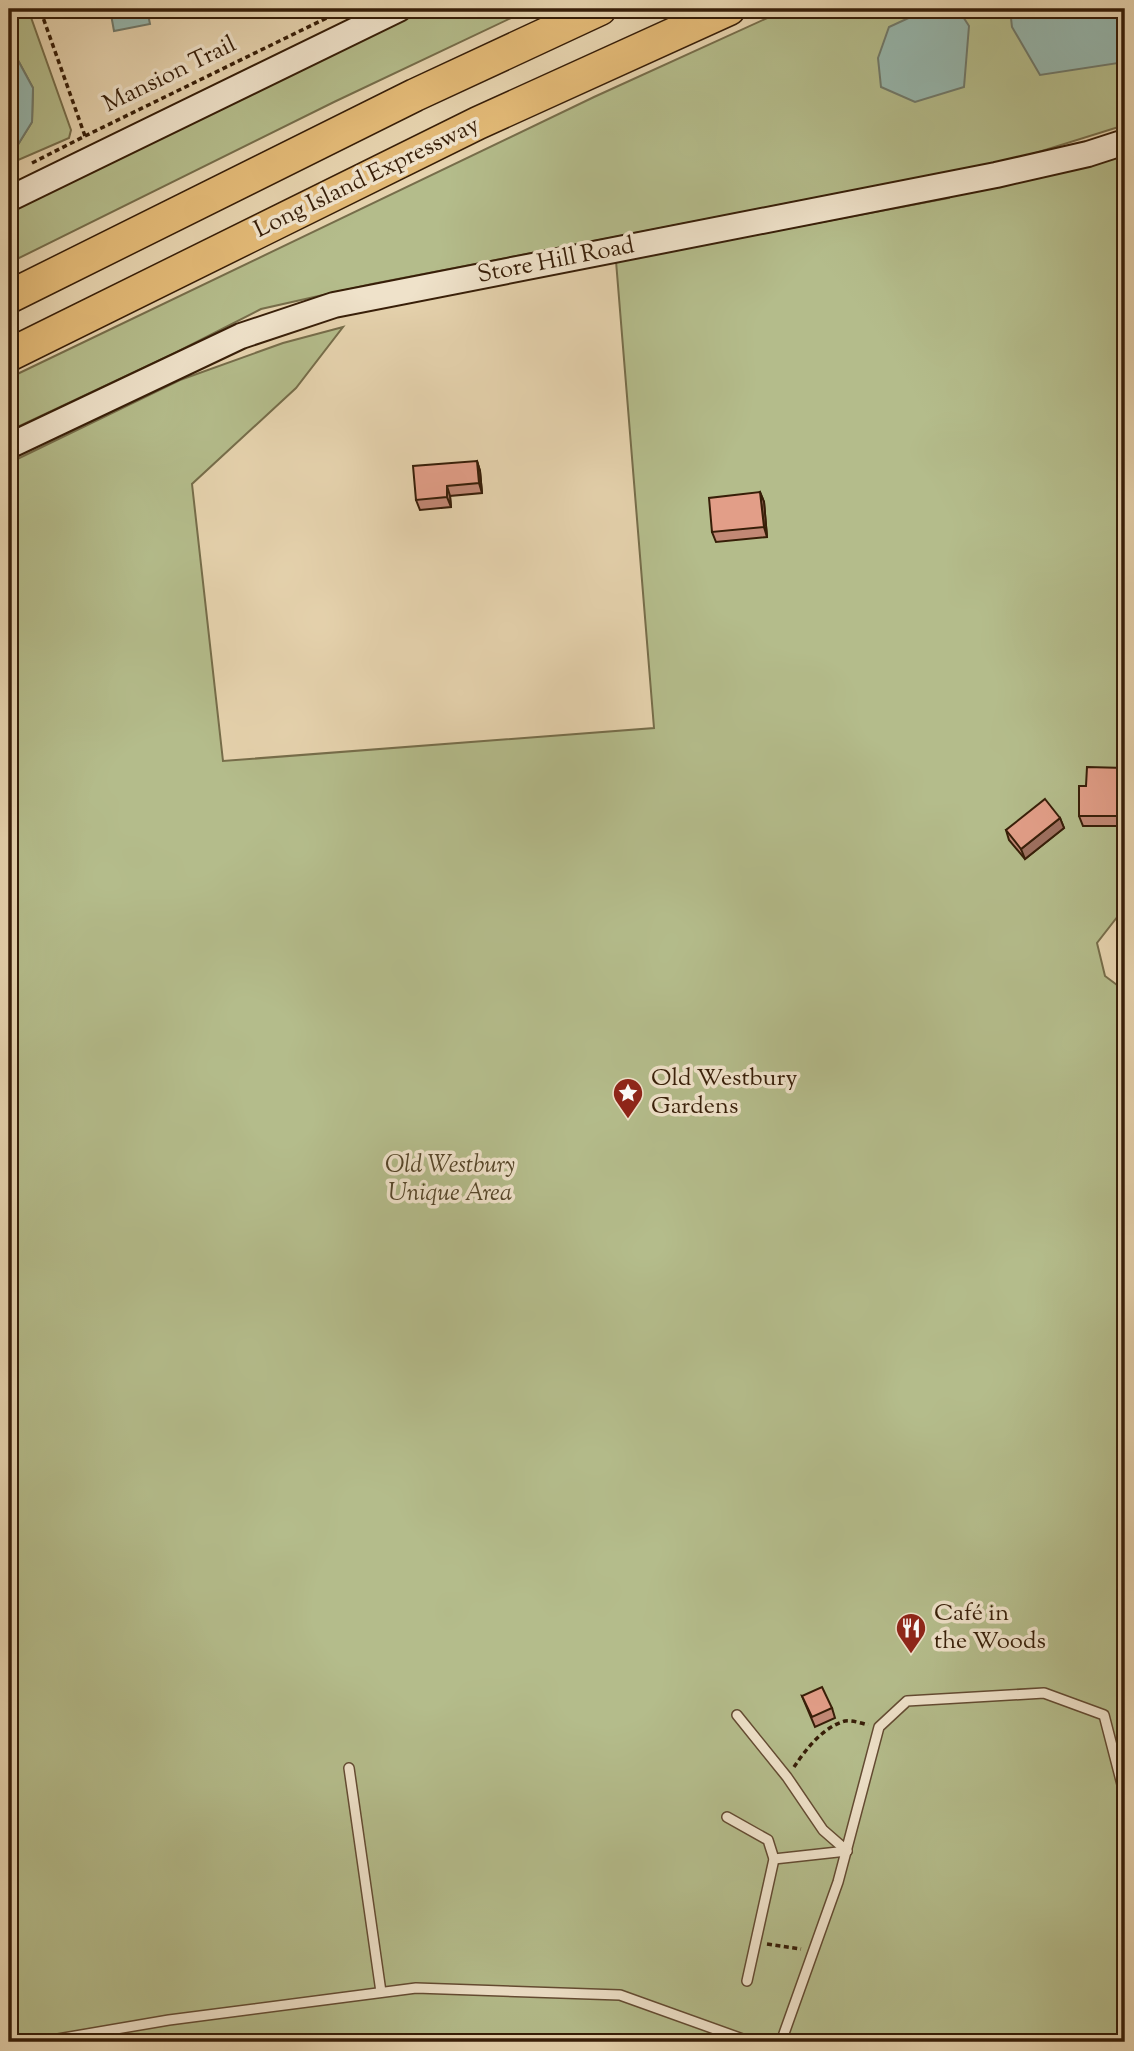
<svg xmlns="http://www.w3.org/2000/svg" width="1134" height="2051" viewBox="0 0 1134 2051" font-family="'Sorts Mill Goudy',serif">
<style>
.green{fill:#b4bc8b;stroke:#766d4a;stroke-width:2}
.water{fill:#96b7ae;stroke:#707a6c;stroke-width:2}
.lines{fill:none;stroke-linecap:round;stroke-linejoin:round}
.service-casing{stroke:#634b32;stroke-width:12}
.secondary-casing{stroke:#371e08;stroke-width:28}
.motorway-casing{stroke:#371e08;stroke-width:35}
.path{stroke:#371e08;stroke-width:3.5;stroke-dasharray:5 3.5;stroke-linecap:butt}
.service{stroke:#efe2ca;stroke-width:9}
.secondary{stroke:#efe2ca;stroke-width:24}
.motorway{stroke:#e3ba77;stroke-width:32}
.wall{fill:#c28875;stroke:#371e08;stroke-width:2}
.shaded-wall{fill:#9e6f5f;stroke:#371e08;stroke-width:2}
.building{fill:#e29e88;stroke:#371e08;stroke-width:2}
.labels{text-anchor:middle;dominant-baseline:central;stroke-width:7;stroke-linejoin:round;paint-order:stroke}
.street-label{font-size:24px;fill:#371e08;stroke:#efe2ca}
.poi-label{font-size:24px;fill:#371e08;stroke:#efe2ca;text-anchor:start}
.park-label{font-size:24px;font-style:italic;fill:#564629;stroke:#efe2ca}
</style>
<rect width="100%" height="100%" fill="#e6d3ae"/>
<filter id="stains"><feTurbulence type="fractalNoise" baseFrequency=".00286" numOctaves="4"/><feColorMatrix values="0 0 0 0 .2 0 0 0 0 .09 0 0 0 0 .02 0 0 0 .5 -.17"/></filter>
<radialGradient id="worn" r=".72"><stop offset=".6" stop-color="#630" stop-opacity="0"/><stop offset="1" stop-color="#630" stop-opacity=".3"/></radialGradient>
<g class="green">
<path d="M9 9H28L71 130 69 138 9 164V159L32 122 33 88 14 53 9 49Z"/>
<path d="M417 9H530L334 102 9 263V208Z"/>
<path d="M787 9H1125V125L1016 159 372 284 261 309 175 353 9 431V378L594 97Z"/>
<path d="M1125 142V907L1097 943 1105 976 1125 991V2042H9V463L180 380 283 343 343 327 296 388 192 484 223 761 654 728 616 261 949 198 948 185Z"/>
</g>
<g class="water">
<path d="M110 9H147L150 24 114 31Z"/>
<path d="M928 9H958L969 26 964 87 915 102 881 87 878 58 889 27Z"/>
<path d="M1010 9H1125V62L1040 75 1012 27Z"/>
<path d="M9 49 14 53 33 88 32 122 9 159Z"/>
</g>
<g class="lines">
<g class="service-casing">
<g id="service">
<path d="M737 1715 787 1777 823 1830 847 1851"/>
<path d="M349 1768 381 1992"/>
<path d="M727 1817 768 1840 774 1859 747 1981"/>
<path d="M774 1859 847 1851"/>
<path d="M40 2042 169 2020 416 1988 620 1995 751 2042"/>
<path d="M781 2042 838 1882 879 1727 907 1701 1044 1693 1104 1715 1125 1796"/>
</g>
</g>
<g class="secondary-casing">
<g id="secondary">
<path d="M9 199 399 9"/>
<path d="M9 446 241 336 334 305 996 175 1088 154 1125 142"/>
</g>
</g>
<g class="motorway-casing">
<g id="motorway">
<path d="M9 297 415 95 600 9"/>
<path d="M9 355 478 123 729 9"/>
</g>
</g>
<g class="path">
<path d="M85 136 345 9"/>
<path d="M32 163 85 136 40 9"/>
<path d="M794 1767C806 1749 823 1727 845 1721 852 1720 861 1723 868 1725"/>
<path d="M767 1944 801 1949"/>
</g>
<use href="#service" class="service"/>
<use href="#secondary" class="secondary"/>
<use href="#motorway" class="motorway"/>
</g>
<g class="wall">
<path d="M477 461 480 471 482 493 450 496 451 507 420 510 416 500Z"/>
<path d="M760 492 764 502 767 537 716 542 712 532Z"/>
<path d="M1125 768V826H1083L1079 816 1086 786Z"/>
<path d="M1060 818 1064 828 1025 859 1009 840 1006 830Z"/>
<path d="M802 1696 832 1708 835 1718 815 1727Z"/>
</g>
<g class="shaded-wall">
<path d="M477 461 480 471 482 493 479 483Z"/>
<path d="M447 486 450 496 451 507 447 497Z"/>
<path d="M760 492 764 502 767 537 764 527Z"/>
<path d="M1060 818 1064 828 1025 859 1021 849Z"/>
</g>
<g class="building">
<path d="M477 461 479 483 447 486V497L416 500 413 466Z"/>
<path d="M760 492 764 527 712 532 709 498Z"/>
<path d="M1087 767 1125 768V816H1079V786H1086Z"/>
<path d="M1045 799 1060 818 1021 849 1006 830Z"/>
<path d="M822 1687 832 1708 812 1717 802 1696Z"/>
</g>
<defs>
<g id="sight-pin" transform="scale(1.575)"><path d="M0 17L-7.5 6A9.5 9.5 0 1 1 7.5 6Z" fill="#8f2418" stroke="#efe2ca"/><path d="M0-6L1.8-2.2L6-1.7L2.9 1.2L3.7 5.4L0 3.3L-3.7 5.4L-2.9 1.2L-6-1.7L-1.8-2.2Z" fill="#fff"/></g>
<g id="restaurant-pin" transform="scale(1.575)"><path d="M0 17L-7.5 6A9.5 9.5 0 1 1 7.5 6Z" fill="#8f2418" stroke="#efe2ca"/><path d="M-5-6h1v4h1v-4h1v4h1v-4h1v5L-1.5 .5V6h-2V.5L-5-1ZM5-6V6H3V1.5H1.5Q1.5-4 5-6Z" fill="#fff"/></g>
</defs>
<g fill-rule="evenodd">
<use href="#sight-pin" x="628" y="1093"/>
<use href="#restaurant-pin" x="911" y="1628"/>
</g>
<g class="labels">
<g class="street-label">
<text transform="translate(170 75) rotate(-26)">Mansion Trail</text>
<text transform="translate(367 178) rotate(-26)">Long Island Expressway</text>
<text transform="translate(556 261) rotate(-11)">Store Hill Road</text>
</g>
<g class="poi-label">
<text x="651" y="1079">Old Westbury<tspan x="651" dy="28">Gardens</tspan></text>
<text x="934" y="1614">Café in<tspan x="934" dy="28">the Woods</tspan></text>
</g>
<g class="park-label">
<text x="450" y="1166">Old Westbury<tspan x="450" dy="28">Unique Area</tspan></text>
</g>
</g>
<rect width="1134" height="2051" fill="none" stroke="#e6d3ae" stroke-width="35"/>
<rect x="10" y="10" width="1113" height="2030" fill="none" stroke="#371e08" stroke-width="3.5"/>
<rect x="18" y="18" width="1099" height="2016" fill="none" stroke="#371e08" stroke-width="2"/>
<rect width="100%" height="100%" filter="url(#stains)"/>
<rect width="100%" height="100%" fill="url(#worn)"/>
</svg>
